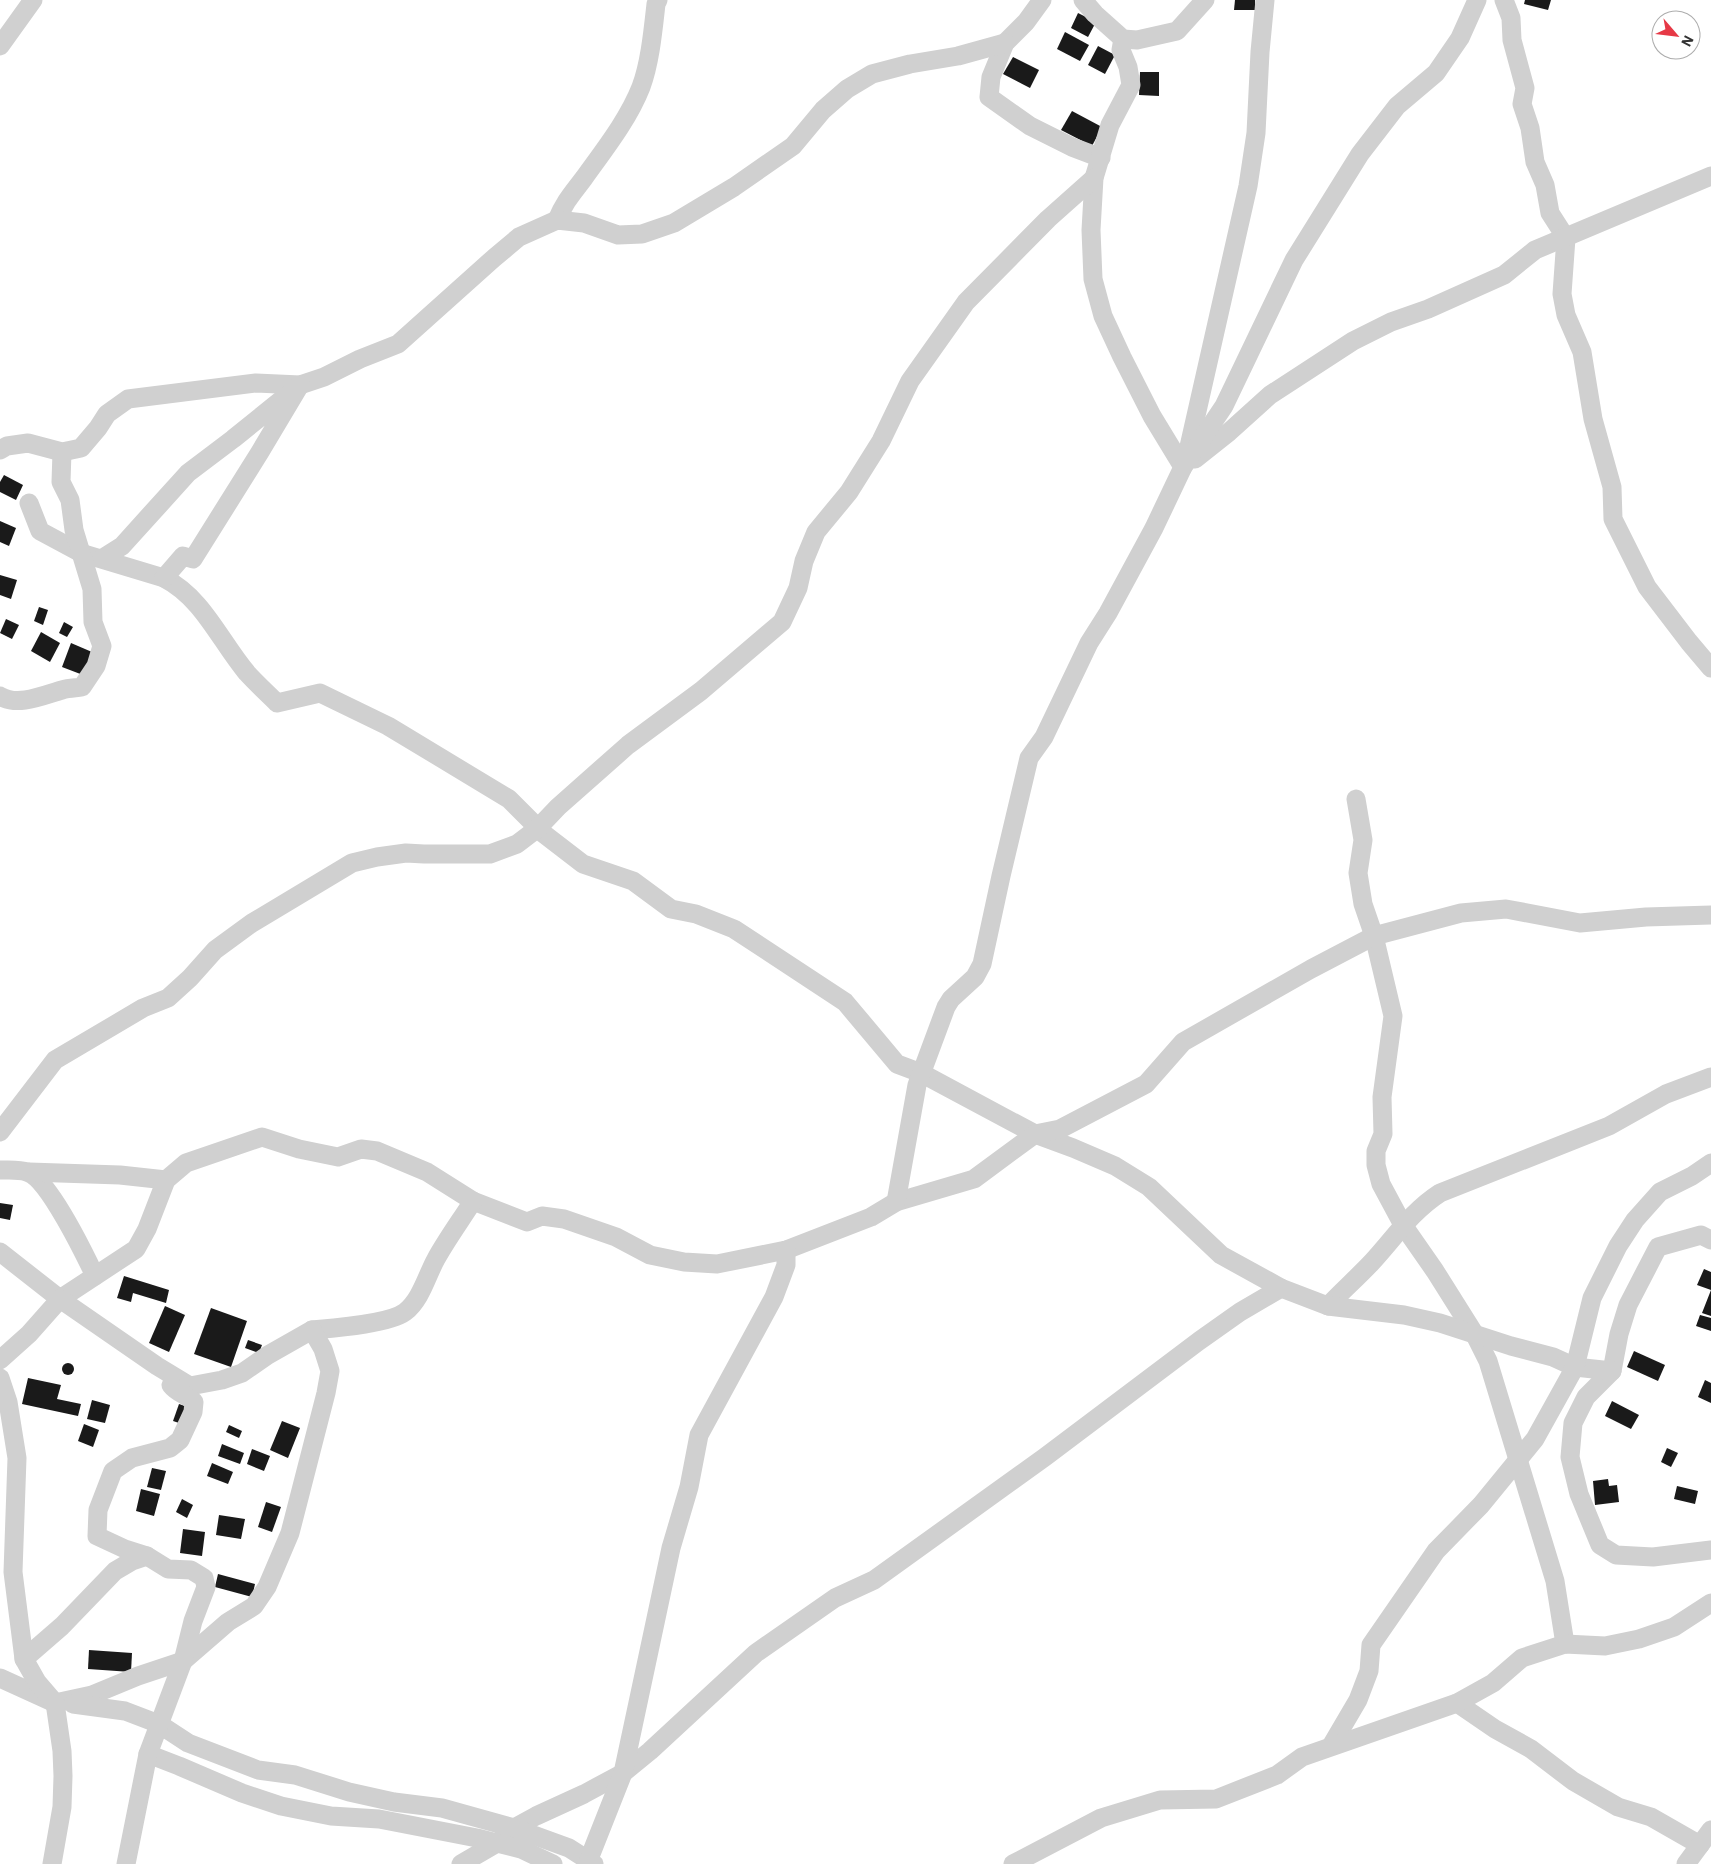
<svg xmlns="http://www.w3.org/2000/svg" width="1711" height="1864" viewBox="0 0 1711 1864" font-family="'IBM Plex Sans',sans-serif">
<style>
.building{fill:#1a1a1a}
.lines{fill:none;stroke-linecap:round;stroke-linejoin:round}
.street{stroke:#d0d0d0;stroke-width:19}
</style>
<rect width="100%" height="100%" fill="#fff"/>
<g class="building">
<path d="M1235 0H1255V10H1234Z"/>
<path d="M1525 0H1551L1548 10 1524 4Z"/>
<path d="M1078 13 1096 22 1088 37 1071 28Z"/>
<path d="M1065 32 1089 45 1080 61 1057 49Z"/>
<path d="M1098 46 1115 55 1105 74 1088 65Z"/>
<path d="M1013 57 1039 70 1030 88 1003 74Z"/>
<path d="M1140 72H1159V96L1139 95Z"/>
<path d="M1072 111 1102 127 1092 146 1061 130Z"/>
<path d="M4 475 23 485 16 500 0 492V482Z"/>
<path d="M0 521 16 528 9 546 0 542Z"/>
<path d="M0 575 17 580 11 599 0 595Z"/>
<path d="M39 607 48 610 43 625 34 621Z"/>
<path d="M6 619 19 625 12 639 0 633Z"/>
<path d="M64 622 73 627 67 637 59 633Z"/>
<path d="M41 632 60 643 50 662 31 651Z"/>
<path d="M71 643 92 652 83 675 62 667Z"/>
<path d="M0 1203 13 1205 10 1220 0 1218Z"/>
<path d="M1704 1269 1711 1272V1316L1702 1313 1711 1290 1697 1285Z"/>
<path d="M124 1276 169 1290 166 1303 133 1293 131 1302 117 1298Z"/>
<path d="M165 1306 185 1315 169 1352 149 1343Z"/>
<path d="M211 1308 247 1321 231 1367 194 1354Z"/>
<path d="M1700 1315 1711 1318V1331L1696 1326Z"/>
<path d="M248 1340 262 1345 259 1353 245 1348Z"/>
<path d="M1634 1351 1665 1365 1658 1381 1627 1367Z"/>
<circle cx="68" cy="1369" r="6"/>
<path d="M28 1378 61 1385 57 1399 81 1404 78 1416 22 1404Z"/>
<path d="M1705 1380 1711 1383V1403L1698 1397Z"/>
<path d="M92 1400 110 1405 105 1423 87 1419Z"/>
<path d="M1612 1401 1639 1415 1631 1429 1605 1416Z"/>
<path d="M179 1404 188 1407 182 1424 173 1421Z"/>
<path d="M282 1421 300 1428 288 1458 270 1450Z"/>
<path d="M84 1424 99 1430 93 1447 78 1441Z"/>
<path d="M229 1425 242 1431 239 1438 226 1432Z"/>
<path d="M222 1444 244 1453 240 1464 218 1456Z"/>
<path d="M1667 1448 1678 1453 1671 1467 1661 1462Z"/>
<path d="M252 1449 270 1456 264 1471 247 1464Z"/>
<path d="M212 1463 233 1472 228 1484 207 1476Z"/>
<path d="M152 1468 166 1471 161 1490 147 1487Z"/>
<path d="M1608 1479 1609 1486 1617 1485 1619 1502 1595 1505 1593 1481Z"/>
<path d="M1677 1486 1698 1491 1695 1504 1674 1499Z"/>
<path d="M141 1489 160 1494 154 1516 136 1511Z"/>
<path d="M182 1499 193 1505 187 1518 176 1512Z"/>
<path d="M266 1502 281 1507 272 1532 258 1527Z"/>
<path d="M219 1515 245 1519 241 1539 216 1535Z"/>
<path d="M183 1529 205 1532 202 1556 180 1553Z"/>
<path d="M218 1574 255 1584 252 1597 215 1587Z"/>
<path d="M89 1650 132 1653 131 1672 88 1669Z"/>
</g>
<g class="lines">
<g class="street">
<path d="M1042 0 1026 22 1005 43 991 77 989 97 1030 126 1072 147 1101 158"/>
<path d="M1083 0 1095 14 1123 39 1137 40 1177 31 1205 0"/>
<path d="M1504 0 1511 18 1512 40 1525 88 1522 104 1530 128 1535 162 1545 185 1550 213 1566 238 1562 294 1566 315 1582 352 1593 419 1612 487 1613 519 1647 587 1689 642 1711 668"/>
<path d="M1123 39 1121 50 1128 67 1131 85 1110 125 1094 178 1091 230 1093 279 1103 316 1122 357 1152 416 1183 467"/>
<path d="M0 46 33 0"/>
<path d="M557 220C565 201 572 194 584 178 604 150 628 120 641 87 650 63 653 31 656 4L658 0"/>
<path d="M0 450 7 446 28 443 62 452 81 448 98 428 107 414 128 399 256 383 300 385 324 377 360 359 398 344 494 258 519 237 557 220 584 223 618 235 642 234 674 223 734 187 793 146 823 110 847 89 872 74 910 64 958 56 1005 43"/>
<path d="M1188 451 1248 186 1256 133 1260 52 1265 0"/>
<path d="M1195 459 1229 432 1270 395 1353 341 1391 322 1428 309 1504 275 1535 250 1711 176"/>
<path d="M29 503 40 531 81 553 164 578C203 598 220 641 247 673 256 683 267 693 277 703L320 693 388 726 509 799 544 834 583 864 633 881 671 909 696 914 734 929 845 1002 897 1064 921 1073 1035 1134 1073 1148 1115 1166 1149 1187 1221 1255 1281 1288 1240 1312 1199 1341 1045 1457 874 1580 835 1598 756 1653 650 1751 623 1773 584 1794 536 1816 514 1828 497 1843 461 1864"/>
<path d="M103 558 122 546 188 473 233 439 300 385 260 452 193 559 183 556 164 578"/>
<path d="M0 696C18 707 44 695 62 690 69 688 76 688 82 687L96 666 102 646 93 622 92 589 74 530 70 500 61 482 62 452"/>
<path d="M1356 799 1363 840 1358 873 1363 904 1374 936 1393 1016 1382 1097 1383 1134 1376 1151V1165L1381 1184 1403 1225 1435 1271 1474 1333 1488 1361 1555 1581 1565 1644"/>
<path d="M0 1132 55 1060 143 1008 168 998 190 978 215 950 252 923 352 863 377 857 406 853 424 854H490L517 844 538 828 558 807 628 745 701 691 782 622 798 588 804 561 816 532 849 492 881 441 910 381 966 302 1048 219 1094 178"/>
<path d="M0 1170C8 1170 19 1169 27 1172 48 1178 85 1255 95 1276"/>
<path d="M29 1172 120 1175 166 1180"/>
<path d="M473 1201 527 1222 542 1216 564 1219 616 1237 650 1255 684 1262 717 1264 786 1250 871 1217 896 1202 974 1179 1035 1134 1060 1129 1146 1084 1183 1042 1311 969 1374 936 1461 913 1506 909 1580 923 1646 917 1711 915"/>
<path d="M896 1202 917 1085 946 1007 951 999 975 977 982 964 1001 876 1029 758 1044 737 1089 643 1108 613 1154 528 1183 467 1224 406 1294 260 1360 154 1397 106 1436 73 1460 38 1477 0"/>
<path d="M1711 1240 1701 1235 1658 1247 1628 1305 1619 1334 1612 1371 1586 1397 1573 1423 1570 1457 1579 1494 1600 1545 1616 1555 1653 1557 1711 1550"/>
<path d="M0 1252 60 1299 136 1249 147 1229 166 1180 186 1163 262 1137 299 1149 338 1157 361 1149 377 1151 427 1172 473 1201C461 1220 447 1239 436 1259 427 1275 421 1300 405 1312 389 1324 334 1328 312 1330"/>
<path d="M1281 1288 1328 1306C1342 1291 1358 1277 1372 1262 1394 1238 1412 1211 1440 1193L1609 1126 1666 1094 1711 1077"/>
<path d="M1328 1306 1404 1315 1440 1323 1511 1346 1553 1357 1575 1367 1612 1371"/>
<path d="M0 1360 29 1334 60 1299 157 1366 190 1386 222 1380 242 1373 268 1355 312 1330 323 1349 330 1371 326 1393 290 1533 267 1587 254 1606 228 1622 183 1661 138 1676 92 1695 55 1703 0 1678"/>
<path d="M0 1378 8 1402 17 1458 13 1572 24 1659 37 1682 55 1703 62 1751 63 1776 62 1807 52 1864"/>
<path d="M24 1659 62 1626 115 1571 132 1561 147 1556"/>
<path d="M1457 1703 1495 1729 1531 1749 1573 1781 1618 1807 1651 1817 1700 1845"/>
<path d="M73 1704 125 1711 159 1724 188 1743 258 1770 295 1775 349 1792 394 1802 442 1808 514 1828 569 1848 594 1864"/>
<path d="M1331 1746 1358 1700 1369 1671 1371 1645 1436 1551 1481 1505 1535 1439 1575 1367 1592 1298 1618 1246 1635 1220 1660 1192 1692 1176 1711 1163"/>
<path d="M148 1754 179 1766 242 1793 281 1806 331 1816 379 1819 477 1838 521 1849 553 1864"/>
<path d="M126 1864 148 1754 183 1661 193 1621 206 1587 204 1578 191 1570 168 1569 147 1556 125 1549 97 1536 98 1510 113 1471 132 1458 170 1448 180 1440 193 1412 194 1402C187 1395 177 1393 171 1385"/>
<path d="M587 1864 623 1773 671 1548 689 1487 699 1435 774 1297 786 1265V1250"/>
<path d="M1013 1864 1101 1818 1160 1800 1216 1799 1277 1775 1302 1757 1457 1703 1493 1683 1522 1658 1565 1644 1605 1646 1639 1639 1674 1627 1711 1603"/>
<path d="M1686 1864 1711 1830"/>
</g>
</g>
<g transform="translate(1676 35) rotate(118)"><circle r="24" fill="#ffffff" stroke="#adadad"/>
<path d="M0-4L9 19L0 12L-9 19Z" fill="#e63946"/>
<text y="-8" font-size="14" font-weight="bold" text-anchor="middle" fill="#333333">N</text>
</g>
</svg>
